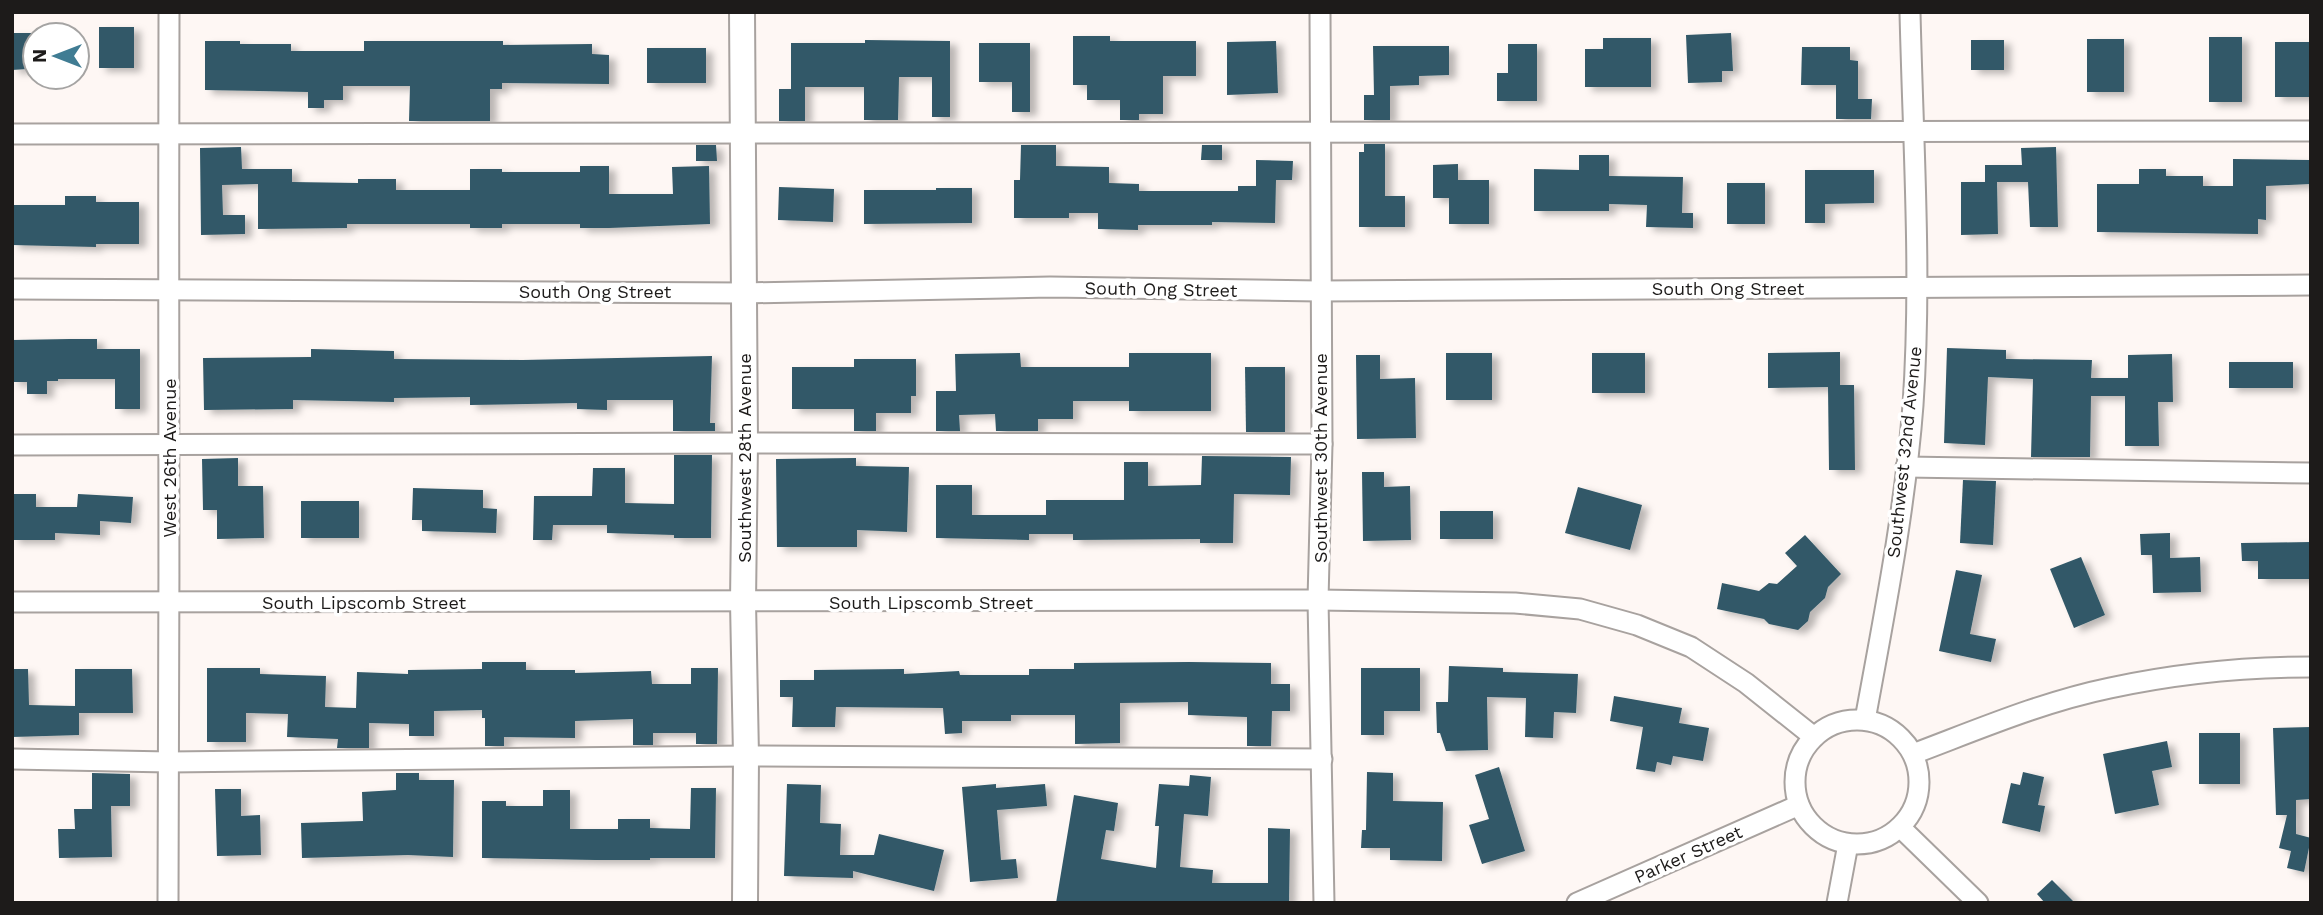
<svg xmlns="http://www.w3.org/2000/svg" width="2323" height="915" viewBox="0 0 2323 915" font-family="'Work Sans',sans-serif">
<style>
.building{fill:#315867;filter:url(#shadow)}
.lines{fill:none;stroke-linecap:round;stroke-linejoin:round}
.minor-casing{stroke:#a8a29f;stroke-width:23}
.major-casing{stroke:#a8a29f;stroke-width:28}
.minor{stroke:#fff;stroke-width:19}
.major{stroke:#fff;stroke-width:24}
.labels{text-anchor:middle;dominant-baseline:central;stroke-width:7;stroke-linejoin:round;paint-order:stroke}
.street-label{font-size:18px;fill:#1d1b1a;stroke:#fff}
</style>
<defs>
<filter id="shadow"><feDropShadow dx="7" dy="4" stdDeviation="3.5" flood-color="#0004"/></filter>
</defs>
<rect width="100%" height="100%" fill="#fef7f4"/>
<g class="building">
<rect x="99" y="27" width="35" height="41"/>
<path d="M12 33H35V59H27V69L12 70Z"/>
<path d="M1731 33 1733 71H1722V82L1688 83 1686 35Z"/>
<path d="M1073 36H1110V41H1196V76H1163V114H1139V120H1120V100H1087V85H1073Z"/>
<rect x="2209" y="37" width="33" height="65"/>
<path d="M1603 38H1651V87H1585V49H1603Z"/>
<rect x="2087" y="39" width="37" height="53"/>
<path d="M865 40 950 41V117H932V77H899L898 120H864V87H805V121H779V89H791V43H865Z"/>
<rect x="1971" y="40" width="33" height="30"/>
<path d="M205 41H240V44H291V51H364V41H503V45L592 44V54L609 55V84L502 83V89H490V121H409L410 86H343V100H324V108H308V92L205 90Z"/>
<path d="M1276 41 1278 93 1227 95V42Z"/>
<rect x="2275" y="42" width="36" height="55"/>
<path d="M979 43H1030V112H1012V82H979Z"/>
<path d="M1508 44H1537V101H1497V73H1508Z"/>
<path d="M1373 46H1449V75L1419 76V85L1390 86V120H1364V95H1374Z"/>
<path d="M1802 47H1850V60L1858 61V99H1872L1871 119H1836V85H1801Z"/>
<rect x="647" y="48" width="59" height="35"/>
<path d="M1364 144H1385V196H1405V227H1359V152H1364Z"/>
<path d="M696 145H716L717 161H696Z"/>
<path d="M1021 145H1056V166L1109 167V183L1139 184V191H1238V186H1256V160L1293 161 1292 180H1276L1275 223 1212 222V225H1138V230L1098 229V213H1069V218H1014V180H1020Z"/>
<path d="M1202 145H1222V160H1201Z"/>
<path d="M241 147 242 169H292V182L358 183V179H396V190H470V169H502V172H580V166H609V194H673L672 167 709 166 710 224 609 228H580V224H502V228H470V224H347V228L258 229V184L222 185 223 215H245V234L201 235 200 148Z"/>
<path d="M2056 147 2058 227H2030L2028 182H1997L1998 234 1961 235V182H1985V165H2022L2021 148Z"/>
<path d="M1579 155H1609V176L1683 177 1682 213H1693V228L1646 227 1647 205 1609 204V211H1534V169L1579 170Z"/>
<path d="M2233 159 2310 160V184L2266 186V220L2258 219V234L2097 232V184H2139V169H2166V176H2203V186H2233Z"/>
<path d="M1458 164V180H1489V224H1449V198H1433V165Z"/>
<path d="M1805 170H1874V203L1825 204V223H1805Z"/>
<rect x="1727" y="183" width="38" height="41"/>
<path d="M779 187 834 189 833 222 778 220Z"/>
<path d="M936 188H972V223L864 224V190H936Z"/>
<path d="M65 196H96V202H139V244H96V247L12 245V205H65Z"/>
<path d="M70 339H97V349H140V409H115V379H58V381H47V394H27V382H12V340Z"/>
<path d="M1947 348 2006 350V359L2092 360 2091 378H2128V355L2172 354 2173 402H2158L2159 446H2125V396H2091L2090 457H2031L2033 379 1988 377 1985 445 1944 443Z"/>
<path d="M311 349 394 351V359L523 360 712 356 710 423H715V431H673V400H607V410L577 409V403L470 405V397L394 398V402L293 400V409L204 410 203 358 311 357Z"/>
<path d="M1840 352V385H1854L1855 470H1829L1828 387 1768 388V353Z"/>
<path d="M1020 353 1021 367H1129V353H1211V411H1129V401H1073V419H1038V431H996L995 414 959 415 960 431H936V391H956L955 354Z"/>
<rect x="1446" y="353" width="46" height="47"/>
<rect x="1592" y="353" width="53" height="40"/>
<path d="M1356 355H1380V379L1415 378 1416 438 1357 439Z"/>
<path d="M854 359H916V396H911V413H876V431H854V409H792V367H854Z"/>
<rect x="2229" y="362" width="64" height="26"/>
<path d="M1245 367H1285V432H1246Z"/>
<path d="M674 455H712L711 538H674V535L607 533V525H553L552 540H533L534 496H592L593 468H625V503L674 504Z"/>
<path d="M1202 456 1291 457 1290 495 1234 494 1233 543H1200V539L1073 540V534H1029V540L936 538V485H972V515H1046V500H1124V462H1148V486L1201 485Z"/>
<path d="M238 458V486H263L264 538 217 539V510H203L202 459Z"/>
<path d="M856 458V466L909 467 907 532 857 530V547H777L776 459Z"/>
<path d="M1362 472H1384V487L1410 486 1411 540 1363 541Z"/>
<path d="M1963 480 1996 481 1993 545 1960 543Z"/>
<path d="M1578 487 1642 505 1630 550 1565 533Z"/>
<path d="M413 488 483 490V508L497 509 496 533 422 531V520H412Z"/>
<path d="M12 494H36V507H77L78 494 133 497 131 523 100 521V535L55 533V540H12Z"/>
<rect x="301" y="501" width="58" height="37"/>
<rect x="1440" y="511" width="53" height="28"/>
<path d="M2170 533V558L2200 557 2201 592 2153 593 2152 555H2141L2140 534Z"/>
<path d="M1805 535 1841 574 1828 587 1825 598 1810 612 1808 621 1798 630 1769 624 1764 619 1717 609 1722 583 1759 591 1769 583 1777 584 1797 566 1785 553Z"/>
<path d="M2311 542V579H2258V561H2242L2241 543Z"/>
<path d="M2081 557 2105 615 2074 628 2050 569Z"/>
<path d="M1956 570 1982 575 1970 634 1996 639 1991 662 1939 651Z"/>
<path d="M482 662H526V670H575V673L651 671 652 684H691V668H718L717 744H696V733H653V745H633V719L575 721V738L504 737V746H485V718H482V710L434 711V736H409V724L369 723V748H337L338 739 287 737 288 714 246 713V742H207V668H260V674L326 676 325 707 356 708 357 672 408 674V670L482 669Z"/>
<path d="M1189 662 1271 663V684H1290V711H1272L1271 746H1247V717L1188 715V702L1120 703V743L1075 744V715H1011V721H962V733L945 734 943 708 836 707 835 727H792L793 697H780V680H814V670L904 669V674L959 671 960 675H1029V669H1074V663Z"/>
<path d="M1449 666 1503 668V672L1578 674 1576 713 1554 712 1553 738 1525 737 1526 698 1487 697 1488 750 1446 751 1440 733H1437L1436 702H1448Z"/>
<path d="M1361 668H1420V711H1384V735H1361Z"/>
<path d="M12 669H28L29 705 75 706V669H132L133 713H79V735L12 737Z"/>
<path d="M1614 696 1682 708 1679 723 1709 728 1703 761 1673 756 1671 765 1657 762 1655 772 1636 769 1643 727 1610 721Z"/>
<path d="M2311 727V799L2296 800V834L2311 838 2304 872 2287 868 2291 851 2279 848 2287 815H2276L2273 728Z"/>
<rect x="2199" y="733" width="41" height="51"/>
<path d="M2167 741 2172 767 2152 771 2159 805 2115 814 2103 754Z"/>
<path d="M1499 767 1525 851 1482 864 1469 825 1489 819 1475 775Z"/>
<path d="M1367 772 1393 773V801L1443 802 1442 861 1390 860V848H1361L1362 830H1366Z"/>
<path d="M2023 772 2044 777 2038 805 2045 806 2040 832 2002 823 2011 783 2020 785Z"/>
<path d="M92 773 130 774V806H111L112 857 59 858 58 829H75L74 809H92Z"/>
<path d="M396 773H419V780H454L453 857 408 855 302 858 301 823 363 821 362 792 396 790Z"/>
<path d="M1190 775 1211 777 1208 816 1184 814 1180 867 1213 870 1212 883H1268V828L1290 829 1289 903H1056L1074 795 1118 803 1114 831 1106 830 1101 859 1156 868 1159 826H1155L1159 784 1189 786Z"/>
<path d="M787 784 821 785 820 823 841 824 840 855H874L879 834 944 850 934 891 853 871V878L784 876Z"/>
<path d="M996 784V788L1045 784 1047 806 997 810 1001 860 1016 859 1018 878 970 882 962 787Z"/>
<path d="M691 788H716L715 858H650V860H596L482 858V801H506V806H543V790H570V829H618V819H650V828L690 829Z"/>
<path d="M215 789H241V816L260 815 261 855 217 856Z"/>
<path d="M2052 880 2075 903H2045L2037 894Z"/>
</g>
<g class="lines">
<g class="minor-casing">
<g id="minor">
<path d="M1320 12 1322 444 1318 600 1324 903"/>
<path d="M12 134 2311 131"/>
<path d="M12 289 744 293 1050 287 1319 291 2311 285"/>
<path d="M12 445 745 443 1322 444"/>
<path d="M1906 467 2311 473"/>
<path d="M12 602 1318 600 1515 603 1580 609 1637 625 1691 647 1746 683 1814 737"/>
<path d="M1865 720C1884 616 1905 511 1913 405 1922 275 1913 143 1910 12"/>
<circle cx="1857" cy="782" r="62"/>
<path d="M1913 754C1977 730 2042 702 2110 688 2175 674 2244 667 2311 667"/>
<path d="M12 759 169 762 746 756 1322 759"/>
<path d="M1900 827 1978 903"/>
<path d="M168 903C170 606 168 309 169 12"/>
<path d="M1577 903 1799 805"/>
<path d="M1837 903 1848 844"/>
</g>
</g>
<g class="major-casing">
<path id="major" d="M742 12 745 443 743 602 746 756 745 903"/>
</g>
<use href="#minor" class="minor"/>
<use href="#major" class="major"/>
</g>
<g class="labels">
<g class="street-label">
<text x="1728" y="288">South Ong Street</text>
<text transform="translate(1161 289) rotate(1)">South Ong Street</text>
<text x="595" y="291">South Ong Street</text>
<text transform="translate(1904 452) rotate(-84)">Southwest 32nd Avenue</text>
<text transform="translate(169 458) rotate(-90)">West 26th Avenue</text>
<text transform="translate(744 458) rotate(-90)">Southwest 28th Avenue</text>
<text transform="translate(1320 458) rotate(-90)">Southwest 30th Avenue</text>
<text x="364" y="602">South Lipscomb Street</text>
<text x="931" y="602">South Lipscomb Street</text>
<text transform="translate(1688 854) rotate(-24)">Parker Street</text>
</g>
</g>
<rect width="2323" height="915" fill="none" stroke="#1d1b1a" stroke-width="28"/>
<g transform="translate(56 56) rotate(270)"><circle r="33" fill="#ffffff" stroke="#a5a4a3" stroke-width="2"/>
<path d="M0-5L12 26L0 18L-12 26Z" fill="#407c93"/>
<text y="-10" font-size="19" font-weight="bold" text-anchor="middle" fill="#1d1b1a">N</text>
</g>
</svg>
